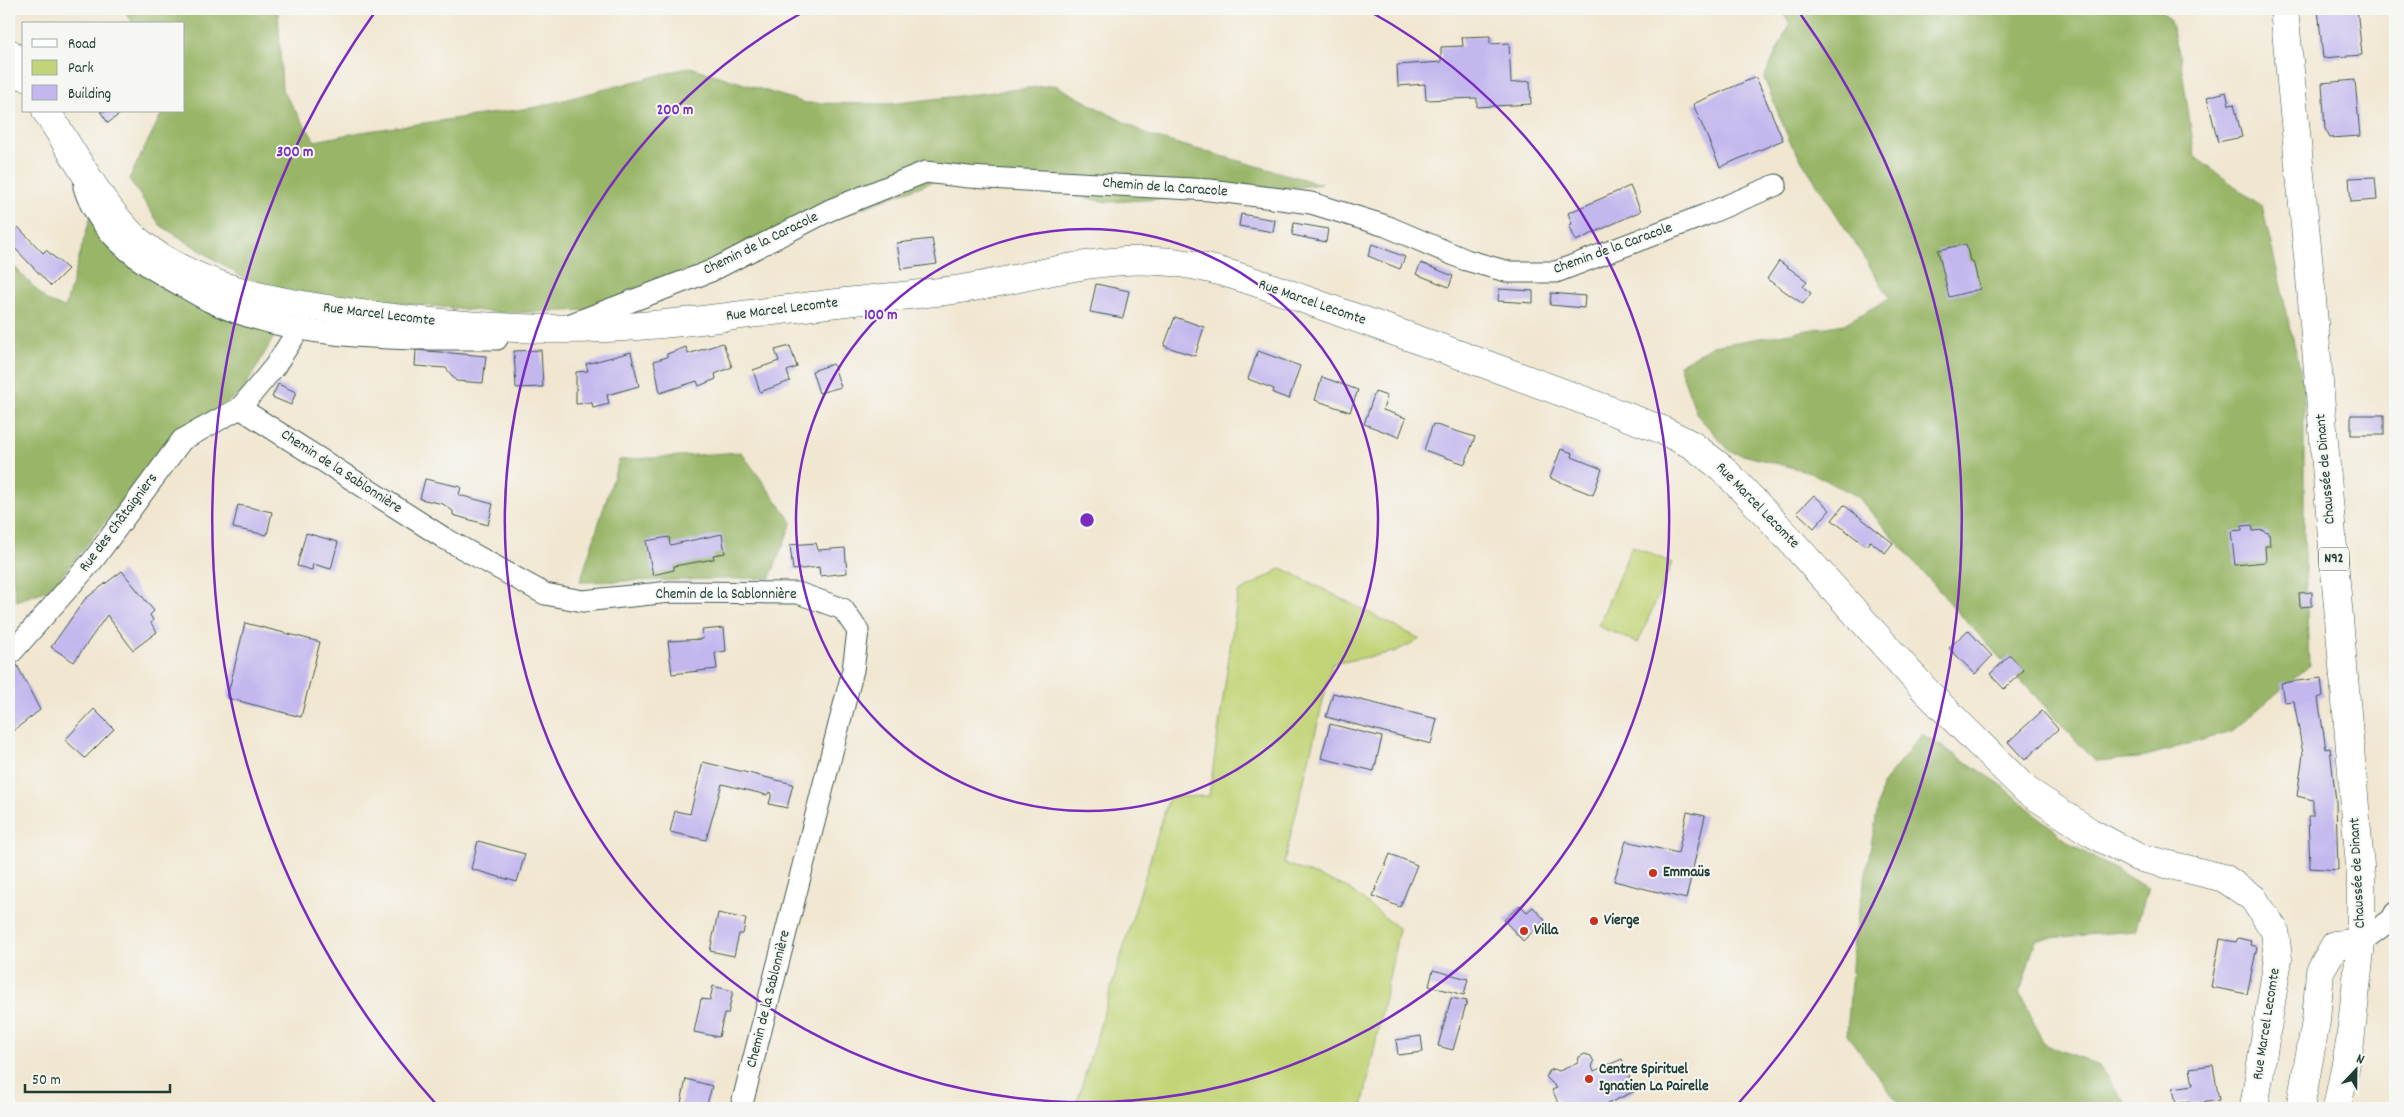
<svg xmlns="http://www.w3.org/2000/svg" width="2404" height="1117" viewBox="0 0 2404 1117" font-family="Dekko,sans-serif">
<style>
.green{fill:#c2d477;stroke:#708856}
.forest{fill:#99b668;stroke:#5c7a4e}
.building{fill:#c3b7ee}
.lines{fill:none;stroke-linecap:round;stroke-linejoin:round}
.street-casing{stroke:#3e564c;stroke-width:23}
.secondary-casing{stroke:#3e564c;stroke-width:29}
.primary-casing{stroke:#3e564c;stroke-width:29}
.street{stroke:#fff;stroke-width:21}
.secondary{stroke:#fff;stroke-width:28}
.primary{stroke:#fff;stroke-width:28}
.ring{fill:none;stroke:#7b2cbf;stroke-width:2.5}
.poi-dot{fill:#c8321e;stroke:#f6f6f2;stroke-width:2}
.labels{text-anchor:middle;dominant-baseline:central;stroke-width:4;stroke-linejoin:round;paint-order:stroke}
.shield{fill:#f6f6f2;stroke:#60746d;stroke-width:1}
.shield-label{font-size:14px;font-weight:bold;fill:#1f3d34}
.street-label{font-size:15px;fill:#1f3d34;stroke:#f6f6f2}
.poi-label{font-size:15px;font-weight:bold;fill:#1f3d34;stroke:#f6f6f2;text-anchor:start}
.centre{fill:#7b2cbf;stroke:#f6f6f2;stroke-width:2.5}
.ring-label{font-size:15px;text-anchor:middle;font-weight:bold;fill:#7b2cbf;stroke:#f6f6f2;stroke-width:4;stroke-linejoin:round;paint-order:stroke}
</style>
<rect width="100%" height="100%" fill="#f6f6f2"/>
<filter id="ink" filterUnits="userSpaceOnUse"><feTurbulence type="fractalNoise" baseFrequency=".02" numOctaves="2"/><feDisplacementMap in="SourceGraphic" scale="10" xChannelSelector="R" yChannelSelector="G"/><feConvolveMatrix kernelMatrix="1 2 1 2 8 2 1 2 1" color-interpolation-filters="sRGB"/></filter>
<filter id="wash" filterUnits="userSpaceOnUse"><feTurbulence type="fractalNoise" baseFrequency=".0096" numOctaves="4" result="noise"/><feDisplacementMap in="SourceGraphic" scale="20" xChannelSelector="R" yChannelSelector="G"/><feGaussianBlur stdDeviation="1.12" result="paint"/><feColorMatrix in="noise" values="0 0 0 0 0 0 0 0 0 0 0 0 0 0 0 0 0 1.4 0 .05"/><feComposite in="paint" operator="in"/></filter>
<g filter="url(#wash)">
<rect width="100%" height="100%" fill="#f1e7d1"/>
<g class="green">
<path d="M1632 546 1672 563 1638 643 1598 626Z"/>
<path d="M1282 568 1420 639 1394 652 1332 664 1284 863 1348 888 1399 929 1362 1108H1075L1169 797 1209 796 1238 593Z"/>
</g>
<g class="forest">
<path d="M123 9H278L282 90 315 141 361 132 537 107 690 67 805 103 889 104 1055 85 1150 136 1321 184 1251 194 1107 202 1036 188 937 180 591 310 504 313 263 290 160 225 129 179 163 111H184V24H134Z"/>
<path d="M1780 9H2160L2169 18 2180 56 2195 157 2262 206 2304 386V533L2309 666 2231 732 2139 758 2095 761 1956 610 1857 496 1810 472 1731 452 1697 415 1679 365 1713 346 1844 324 1890 298 1790 142 1764 78 1790 23Z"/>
<path d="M94 204 279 328 243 391 167 445 51 589 16 601 9 539V261L47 301 65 308Z"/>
<path d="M741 452 792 522 770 578 580 582 619 460Z"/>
<path d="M1922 734 1999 783 2073 846 2148 888 2135 931 2036 939 2020 992 2043 1043 2099 1066 2130 1108H1902L1847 1035 1854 940 1882 785Z"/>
</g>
<g id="blocks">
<g class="building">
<path d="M2318 9H2357L2362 55 2323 58Z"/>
<path d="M1490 36V44L1509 43 1511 83 1530 81 1531 104 1477 107V98L1426 100 1425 84 1398 86 1397 65 1441 62V47L1463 46 1462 37Z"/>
<path d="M1756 77 1783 140 1720 167 1693 104Z"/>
<path d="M2355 80 2360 136 2330 138 2325 129 2322 83Z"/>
<path d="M2226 92 2229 105 2234 104 2242 137 2218 142 2207 97Z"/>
<path d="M100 111H124L108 123Z"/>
<path d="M2375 177 2377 200 2351 202 2349 178Z"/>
<path d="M1630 186 1641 211 1576 241 1569 225 1572 224 1568 213Z"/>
<path d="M1241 214 1275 220 1273 232 1239 226Z"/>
<path d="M1294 223 1328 229 1326 242 1292 235Z"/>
<path d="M18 227 43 253 46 250 68 269 51 286 9 242V236Z"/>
<path d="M932 239 937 264 901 269 897 243Z"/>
<path d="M1372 244 1405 257 1400 269 1368 256Z"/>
<path d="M1966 244 1970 261H1973L1980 289 1949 297 1938 250Z"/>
<path d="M1779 261 1807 281 1803 287 1811 293 1803 304 1767 279Z"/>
<path d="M1421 263 1453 276 1449 287 1416 274Z"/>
<path d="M1096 284 1129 291 1123 318 1090 312Z"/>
<path d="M1499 289 1533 291V303L1498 301Z"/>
<path d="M1551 293 1585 296 1584 308 1550 305Z"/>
<path d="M1175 317 1204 327 1195 356 1164 346Z"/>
<path d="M723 343 732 367 715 374 716 379 699 386 697 381 660 393 654 361 667 357V354L686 347 688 354Z"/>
<path d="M790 346 797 367 787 371 790 381 760 392 753 370 779 361 775 350Z"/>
<path d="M416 350 486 356 483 383 456 381 446 368 415 366Z"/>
<path d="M541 350 543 387 516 388 514 351Z"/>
<path d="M1258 351 1300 366 1289 399 1273 393 1274 389 1248 379Z"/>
<path d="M631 352 639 386 607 395 609 404 593 408 592 403 576 404V372L588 371 586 364Z"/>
<path d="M833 364 841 387 819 393 812 371Z"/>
<path d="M1322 377 1358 390 1350 412 1315 400Z"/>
<path d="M278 384 296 392 291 405 272 397Z"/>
<path d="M1375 392 1387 396 1383 410 1406 418 1399 437 1364 424Z"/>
<rect x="2351" y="415" width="33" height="20"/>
<path d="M1433 424 1475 437 1465 464 1424 450Z"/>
<path d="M1561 449 1573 453 1572 457 1602 469 1593 495 1550 478Z"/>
<path d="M425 479 461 487 459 495 493 504 488 525 453 515V511L443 504 420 499Z"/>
<path d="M1814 495 1830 510 1814 528 1797 512Z"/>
<path d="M238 505 272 512 267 535 233 528Z"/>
<path d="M1844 505 1893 543 1885 553 1870 541 1866 546 1832 520Z"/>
<path d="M2252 525 2253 531 2264 530V532L2269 533 2270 546H2265L2266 562 2235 565 2231 531 2242 530V526Z"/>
<path d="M306 533 338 542 331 569 313 564 312 570 297 566Z"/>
<path d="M722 534 725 553 713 555 714 559 674 566V570L653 575 646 541 669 537 670 545Z"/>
<path d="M816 543 818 550 845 548 847 573 820 576 819 567 793 570 790 545Z"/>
<path d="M122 571 154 611 150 615 153 620 151 623 157 632 133 650 107 615 74 662 51 647 85 599Z"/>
<path d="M2312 592V606L2300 607 2299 593Z"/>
<path d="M245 623 320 642 301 717 227 698Z"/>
<path d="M724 628 726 651 715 653 717 669 672 674 668 641 703 639 702 630Z"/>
<path d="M1968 630 1992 656 1975 674 1949 648Z"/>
<path d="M2010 655 2024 670 2004 689 1990 674Z"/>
<path d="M16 663 40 710 9 734V667Z"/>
<path d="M2321 678 2323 696 2318 698 2320 711 2326 749 2330 748 2336 802 2338 870 2310 868 2308 816H2313V800L2297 796 2303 754 2294 701 2284 702 2281 683Z"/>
<path d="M1333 693 1437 719 1431 744 1326 717Z"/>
<path d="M94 709 114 729 85 758 65 740Z"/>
<path d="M2042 711 2058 729 2025 760 2008 742Z"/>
<path d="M1330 724 1382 737 1374 771 1321 758Z"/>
<path d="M703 762 793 784 787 808 769 804 772 793 769 792 767 795 722 784 706 840 670 832 675 811 690 814Z"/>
<path d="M1687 812 1705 816 1686 899 1614 881 1626 841 1678 853Z"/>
<path d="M478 841 525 854 517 882 471 869Z"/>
<path d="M1390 854 1417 865 1400 907 1373 896Z"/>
<path d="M1520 905 1527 912 1533 907 1545 920 1523 941 1504 920Z"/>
<path d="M718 913 746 919 743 934H739L734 956 710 951Z"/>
<path d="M2238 938 2251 941 2250 945 2257 947 2247 994 2211 987 2220 939 2236 942Z"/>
<path d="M1433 970 1468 979 1464 995 1429 986Z"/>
<path d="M713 986 733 991 728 1014H724L719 1037 694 1032 701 999 710 1000Z"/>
<path d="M1451 998 1467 1001 1453 1050 1438 1046Z"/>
<path d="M1421 1036 1423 1052 1398 1055 1396 1040Z"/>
<path d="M1585 1054 1591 1056 1594 1062 1592 1067 1594 1071 1622 1059 1635 1091 1607 1104 1609 1108H1561L1552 1090 1557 1088 1546 1077 1549 1071 1554 1069 1559 1071 1578 1063 1579 1057Z"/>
<path d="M2213 1065 2219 1100 2190 1105 2189 1101 2176 1104 2173 1088 2193 1085 2190 1068Z"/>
<path d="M686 1079 712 1086 706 1108H680Z"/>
</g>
</g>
</g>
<g filter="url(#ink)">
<use href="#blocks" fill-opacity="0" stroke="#3e564c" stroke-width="1"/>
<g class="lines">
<g class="street-casing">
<g id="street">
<path d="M84 187C96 227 131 257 166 277 181 285 195 294 209 301 298 343 402 339 497 339"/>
<path d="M571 324 711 271 830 210 925 172 969 177 1210 190 1311 203 1386 226 1466 260 1509 272H1556L1705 215 1776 185"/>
<path d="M240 408 444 538 545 594 583 601 670 592 798 593 843 609 858 631 853 670 741 1108"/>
<path d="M9 653 13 651 94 559 182 440 240 408 275 366 299 329"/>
<path d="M2361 942 2392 919 2395 913"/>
</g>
</g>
<g class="secondary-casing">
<g id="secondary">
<path d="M9 53 24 76"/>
<path d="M46 111C72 150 107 217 143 245 203 291 282 303 355 313 438 324 523 332 607 328 673 325 739 315 805 307 857 300 909 296 961 289 1027 279 1091 257 1158 261 1215 263 1288 294 1342 313 1448 350 1554 389 1660 429L1692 445 1722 468 1771 519 1927 692 2026 790 2090 832 2137 857 2224 878 2253 898 2275 931 2278 959 2254 1108"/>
<path d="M2300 1108 2316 1021 2320 971 2335 945 2361 942"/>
</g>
</g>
<g class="primary-casing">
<path id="primary" d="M2284 9 2311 288 2361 878V942L2350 1043 2337 1108"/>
</g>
<use href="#street" class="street"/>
<use href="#secondary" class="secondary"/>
<use href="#primary" class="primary"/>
</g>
</g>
<g class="ring">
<circle cx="1087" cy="520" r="291"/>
<path d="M1369 11A582 582 0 1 1 805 11"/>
<path d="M437 1105A874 874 0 0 1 375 12M1799 12A874 874 0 0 1 1737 1105"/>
</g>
<g class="poi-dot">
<circle cx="1653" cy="873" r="5"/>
<circle cx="1594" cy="921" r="5"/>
<circle cx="1524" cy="931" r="5"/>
<circle cx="1589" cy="1079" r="5"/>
</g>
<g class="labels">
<rect class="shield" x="2319" y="547.5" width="30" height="23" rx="4"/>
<g class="shield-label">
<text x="2334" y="559">N92</text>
</g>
<g class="street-label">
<text transform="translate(1165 188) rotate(4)">Chemin de la Caracole</text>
<text transform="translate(761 244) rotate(-26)">Chemin de la Caracole</text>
<text transform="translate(1613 249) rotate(-20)">Chemin de la Caracole</text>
<text transform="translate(1312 303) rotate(19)">Rue Marcel Lecomte</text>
<text transform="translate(782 310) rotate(-7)">Rue Marcel Lecomte</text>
<text transform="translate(379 315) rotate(7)">Rue Marcel Lecomte</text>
<text transform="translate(2326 469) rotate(-95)">Chaussée de Dinant</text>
<text transform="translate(341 472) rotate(33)">Chemin de la Sablonnière</text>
<text transform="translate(1757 506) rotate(46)">Rue Marcel Lecomte</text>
<text transform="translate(119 523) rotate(-53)">Rue des Châtaigniers</text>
<text x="726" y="595">Chemin de la Sablonnière</text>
<text transform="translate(2358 873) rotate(-93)">Chaussée de Dinant</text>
<text transform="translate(769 999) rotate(-76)">Chemin de la Sablonnière</text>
<text transform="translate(2267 1024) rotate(-81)">Rue Marcel Lecomte</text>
</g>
<g class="poi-label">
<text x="1663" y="873">Emmaüs</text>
<text x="1604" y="921">Vierge</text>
<text x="1534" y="931">Villa</text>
<text x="1599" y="1070">Centre Spirituel<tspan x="1599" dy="17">Ignatien La Pairelle</tspan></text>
</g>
</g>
<circle cx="1087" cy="520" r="8" class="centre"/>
<g class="ring-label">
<text x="675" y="114">200 m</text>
<text x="295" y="156">300 m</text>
<text x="881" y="319">100 m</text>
</g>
<rect width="2404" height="1117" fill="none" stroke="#f6f6f2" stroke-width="30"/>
<rect x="22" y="22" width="162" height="90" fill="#f6f6f2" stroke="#a0aca6"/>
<rect x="32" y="39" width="25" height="8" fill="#ffffff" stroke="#a0aca6"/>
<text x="68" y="48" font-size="15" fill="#1f3d34">Road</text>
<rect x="32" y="60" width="25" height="15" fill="#c2d477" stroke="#a0aca6"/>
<text x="68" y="72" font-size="15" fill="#1f3d34">Park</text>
<rect x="32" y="85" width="25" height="15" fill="#c3b7ee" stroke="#a0aca6"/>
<text x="68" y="98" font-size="15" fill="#1f3d34">Building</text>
<g transform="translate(2356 1070) rotate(22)" stroke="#f6f6f2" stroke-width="4" paint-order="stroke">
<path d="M0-4L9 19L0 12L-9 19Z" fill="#1f3d34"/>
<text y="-8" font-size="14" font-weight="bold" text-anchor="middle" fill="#1f3d34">N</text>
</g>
<path d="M25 1084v8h145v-8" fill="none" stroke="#1f3d34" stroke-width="2.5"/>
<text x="32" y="1084" font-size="15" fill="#1f3d34" stroke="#f6f6f2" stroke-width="4" paint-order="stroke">50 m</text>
</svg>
